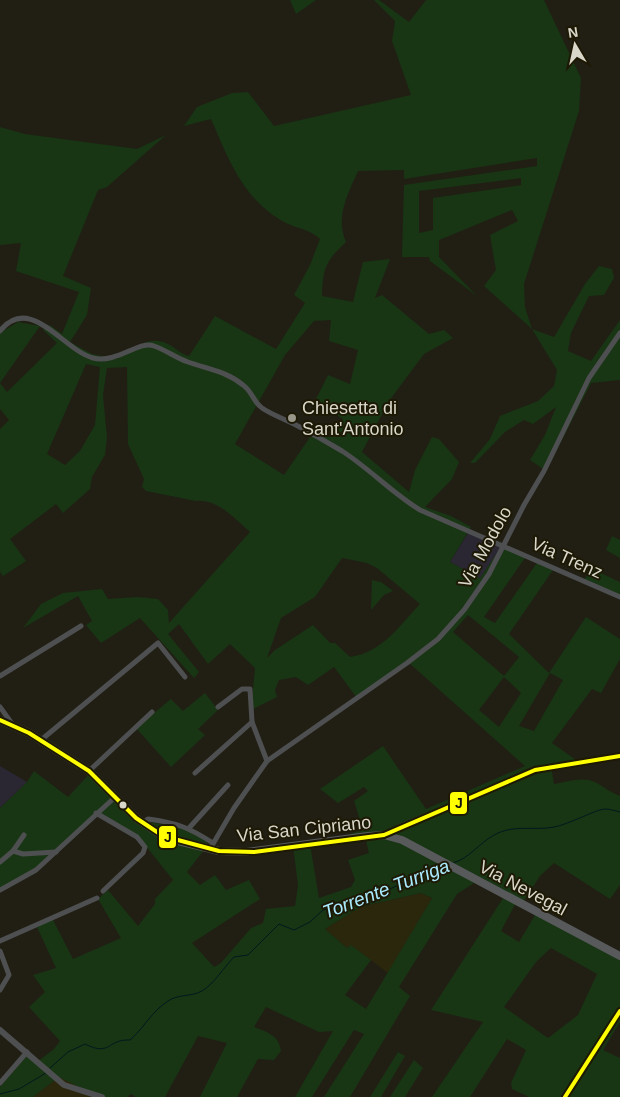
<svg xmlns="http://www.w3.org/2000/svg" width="620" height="1097" viewBox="0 0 620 1097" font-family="Arial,sans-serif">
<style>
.built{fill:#2b270c}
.education{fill:#2a2632}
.green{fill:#183514;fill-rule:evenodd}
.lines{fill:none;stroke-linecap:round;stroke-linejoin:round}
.stream{stroke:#03181d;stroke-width:1}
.minor{stroke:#4e4f50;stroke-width:5}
.tertiary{stroke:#4e4f50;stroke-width:6}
.secondary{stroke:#57595b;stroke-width:8}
.bus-1-casing{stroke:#1d1905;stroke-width:8}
.bus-1{stroke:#ff0;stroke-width:4}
.poi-dot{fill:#99978a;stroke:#1d1905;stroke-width:2}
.bus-dot{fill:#d9d7ca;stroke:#1d1905;stroke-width:2}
.labels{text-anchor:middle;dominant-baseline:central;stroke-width:4;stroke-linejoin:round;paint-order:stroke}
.poi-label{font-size:18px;fill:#d9d7ca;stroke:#1d1905;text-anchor:start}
.street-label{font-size:18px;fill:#d9d7ca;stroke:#1d1905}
.water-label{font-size:19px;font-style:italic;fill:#aaeafe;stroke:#1d1905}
.line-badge{stroke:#1d1905;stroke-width:2}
.pale-badge-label{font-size:14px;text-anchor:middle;font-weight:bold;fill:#111}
</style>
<rect width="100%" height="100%" fill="#211f14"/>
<g class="built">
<path d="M421 893 432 898 388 973 352 946 347 948 325 929 360 907Z"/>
<path d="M59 1077 68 1081 99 1097H33Z"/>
</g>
<g class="education">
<path d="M468 533 503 544 480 579 450 562Z"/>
<path d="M0 766 27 782 0 808Z"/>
</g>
<g class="green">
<path d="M290 0H316L296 14Z"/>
<path d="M374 0H379L409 22 426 0H544L581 78 579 111 524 284 525 307 532 329 554 337 585 284 599 266 612 269 614 278 604 295 589 296 571 333 568 351 591 361 620 320V380L591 383 546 471 530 460 545 435 556 407 533 424 524 420 505 432 475 463H470L490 439 500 416 538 401 554 386 557 370 532 329 484 286 496 270 490 235 518 221 512 210 439 240V257L477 296 430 261 429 257H402L404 185 537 166V158L404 179V170L358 171C348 194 335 217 346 242 325 262 323 268 322 296L353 302 363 262 390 259 375 298 382 295 429 334 444 330 453 338 424 354 389 401 362 452 409 492 415 470 432 437 439 439 459 462 452 479 425 507 451 516 471 527 450 562 480 578 503 544 527 555 484 617 495 623 539 560 555 567 509 634 549 673 586 617 620 639V659L601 693 592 689 552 743 579 762 551 766 554 784C566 782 583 776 595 782 604 787 610 792 620 796V885L610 899 554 863 540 876 523 902 518 899 501 931 519 942 538 910 620 954V1022L603 1050 620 1058V1097H529L512 1089 511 1083 526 1050 507 1039 470 1097H432L483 1022 431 1010 507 892 482 878 457 894 399 987 410 996 350 1097H324L364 1034 354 1030 312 1097H295L333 1031 319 1032 266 1007 254 1027C267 1032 279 1035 281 1051L274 1060 258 1059 237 1097H200L227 1043 198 1036 165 1097H136L131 1094 127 1097H99L59 1077 33 1097H0V1087L28 1054 37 1062 54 1049 60 1041 29 1007 45 992 33 975 56 968 36 925 52 918 73 959 121 938 98 899 108 890 138 926 155 904V899L173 880 145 845 96 813 37 870 0 889V808L27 782 34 771 68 797 92 771 136 814 147 822 179 826 206 840 208 845 187 872 200 885 215 875 226 890 249 880 260 899 192 943 214 967 221 963 251 928 263 923 266 909 295 906 298 885 293 846 310 844 319 898 351 887 355 880 348 860 369 853 366 841 331 846 330 840 363 830 354 801 368 791 364 787 338 803 320 789 383 746 426 809 525 766 408 662 357 698 334 667 308 685 296 677 279 680 275 690 277 697 251 710 255 668 230 644 208 664 179 624 168 634 199 672 194 678 140 618 101 643 86 625 92 621 78 596 23 628 41 604 63 593 102 589 108 599 137 597 158 599 168 610 169 623 250 532C235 519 218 499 196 501L146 491 142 487 144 479 128 444 127 367 107 368 103 395 107 437 105 455 92 477 90 489 63 513 56 504 10 539 26 561 3 576 0 572V429L9 420 0 409V333L18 322 40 326 0 383 7 392 57 343 43 330 50 325 62 334 79 292 16 271 21 243 0 245V127L25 134 137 149 166 135 107 187 98 190 63 276 91 288 87 315 70 342 92 354 117 359C134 349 148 334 168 344 176 348 180 354 189 356L215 316 276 349 305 303 294 295 310 265 320 239C310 229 298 229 286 223 243 200 229 160 211 119L184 126 197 107 232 93 248 92 274 126 411 95 392 41 395 21ZM521 178V185L433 198V230L419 233V191ZM331 320 329 341 358 350 350 384 328 375 315 401 343 419 330 437H310L284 475 235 444 285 355 314 321ZM86 364 100 367 95 425 80 451 65 465 47 454ZM342 558 367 563 377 568 420 604C398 627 383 652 350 657L335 643H330L313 625 275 650 267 658 281 618 315 597ZM468 615 519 657 504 676 453 632ZM550 673 563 680 534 731 519 726ZM504 677 521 693 499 727 479 710ZM421 893 432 898 366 1009 345 995 371 960 351 945 347 948 325 929 360 907ZM551 948 597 974 578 1015 548 1038 504 1007 536 962Z"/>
<path d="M612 536 620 540V558L606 550Z"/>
<path d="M592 569 620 582V597L584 580Z"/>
<path d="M372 580 381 582 393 591 384 595 371 610Z"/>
<path d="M205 693 218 710 198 729 205 735 171 767 136 728 171 699 183 711Z"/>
<path d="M398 1052 405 1056 381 1097H370Z"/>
<path d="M414 1060 423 1068 405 1097H390Z"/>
</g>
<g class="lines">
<g class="stream">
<path d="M453 863C470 858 478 844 494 835 514 824 533 831 554 827 567 825 597 809 605 809 610 809 615 811 620 812"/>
<path d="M50 1068 68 1052 85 1044C111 1057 107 1039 130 1040 144 1028 152 1011 168 1001 178 994 191 997 202 991 214 984 224 967 234 957L248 955 279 924 294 930 310 922 323 910 333 908 353 898 376 895 442 866"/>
<path d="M0 1094 19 1089 46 1073"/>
</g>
<g class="minor">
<path d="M0 331C30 293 63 350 93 358 117 364 139 340 154 346 166 350 176 358 188 362 208 369 226 371 243 385 252 391 254 403 262 408 272 415 285 419 296 425 311 433 327 442 342 451 370 469 392 493 420 510L620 597"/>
<path d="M0 676 81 626"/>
<path d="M0 707 13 725"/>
<path d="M218 707 242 689H250L252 722 267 761"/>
<path d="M41 740 158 643 185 677"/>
<path d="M89 771 152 712"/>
<path d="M195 773 252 722"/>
<path d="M96 813 137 837 145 847 143 853 103 891"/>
<path d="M143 823 148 819C177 823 188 827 213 843"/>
<path d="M189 828 228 785"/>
<path d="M24 835 13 851 23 854 56 852"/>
<path d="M384 835 403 825 535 770 620 756"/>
<path d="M210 849 234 808 267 761 407 663 438 639 464 610 489 574 524 505 544 471 589 378 620 333"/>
<path d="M0 862 13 851"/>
<path d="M0 890 36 870 114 798"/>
<path d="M0 941 97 898"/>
<path d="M0 951 9 975 0 990"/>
<path d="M0 1083 27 1052"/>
</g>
<g class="tertiary">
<path d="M0 1030 64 1085 102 1097"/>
<path d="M565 1097 620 1011"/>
</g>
<path class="secondary" d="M0 720 29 733 89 771 136 818 158 833 178 841 219 851 246 852 368 836 384 835 402 840 620 956"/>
<g class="bus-1-casing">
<g id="bus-1">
<path d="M0 720 29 733 89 771 136 818 163 836 219 851 254 852 384 835 535 770 620 756"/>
<path d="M565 1097 620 1011"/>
</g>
</g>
<use href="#bus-1" class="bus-1"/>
</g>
<circle class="poi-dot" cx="292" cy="418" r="5"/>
<circle class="bus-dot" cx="123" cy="805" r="4.5"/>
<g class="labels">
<g class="poi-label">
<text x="302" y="408">Chiesetta di<tspan x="302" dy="21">Sant'Antonio</tspan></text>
</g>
<g class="street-label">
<text transform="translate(485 547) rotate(-61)">Via Modolo</text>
<text transform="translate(567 558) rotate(24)">Via Trenz</text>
<text transform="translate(304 829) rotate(-6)">Via San Cipriano</text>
<text transform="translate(523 888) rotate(28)">Via Nevegal</text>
</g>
<g class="water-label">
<text transform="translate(386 889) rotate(-21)">Torrente Turriga</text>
</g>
</g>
<g class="line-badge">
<rect x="449" y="791" width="19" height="24" rx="5" fill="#ff0"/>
<rect x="158" y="825" width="19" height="24" rx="5" fill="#ff0"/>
</g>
<g class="pale-badge-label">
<text x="459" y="808">J</text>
<text x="168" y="842">J</text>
</g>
<g transform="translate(575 45) rotate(351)" stroke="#1d1905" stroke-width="4" paint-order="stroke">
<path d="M0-4L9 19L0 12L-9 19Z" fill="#d9d7ca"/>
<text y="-8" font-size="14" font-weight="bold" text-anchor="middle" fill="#d9d7ca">N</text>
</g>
</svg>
